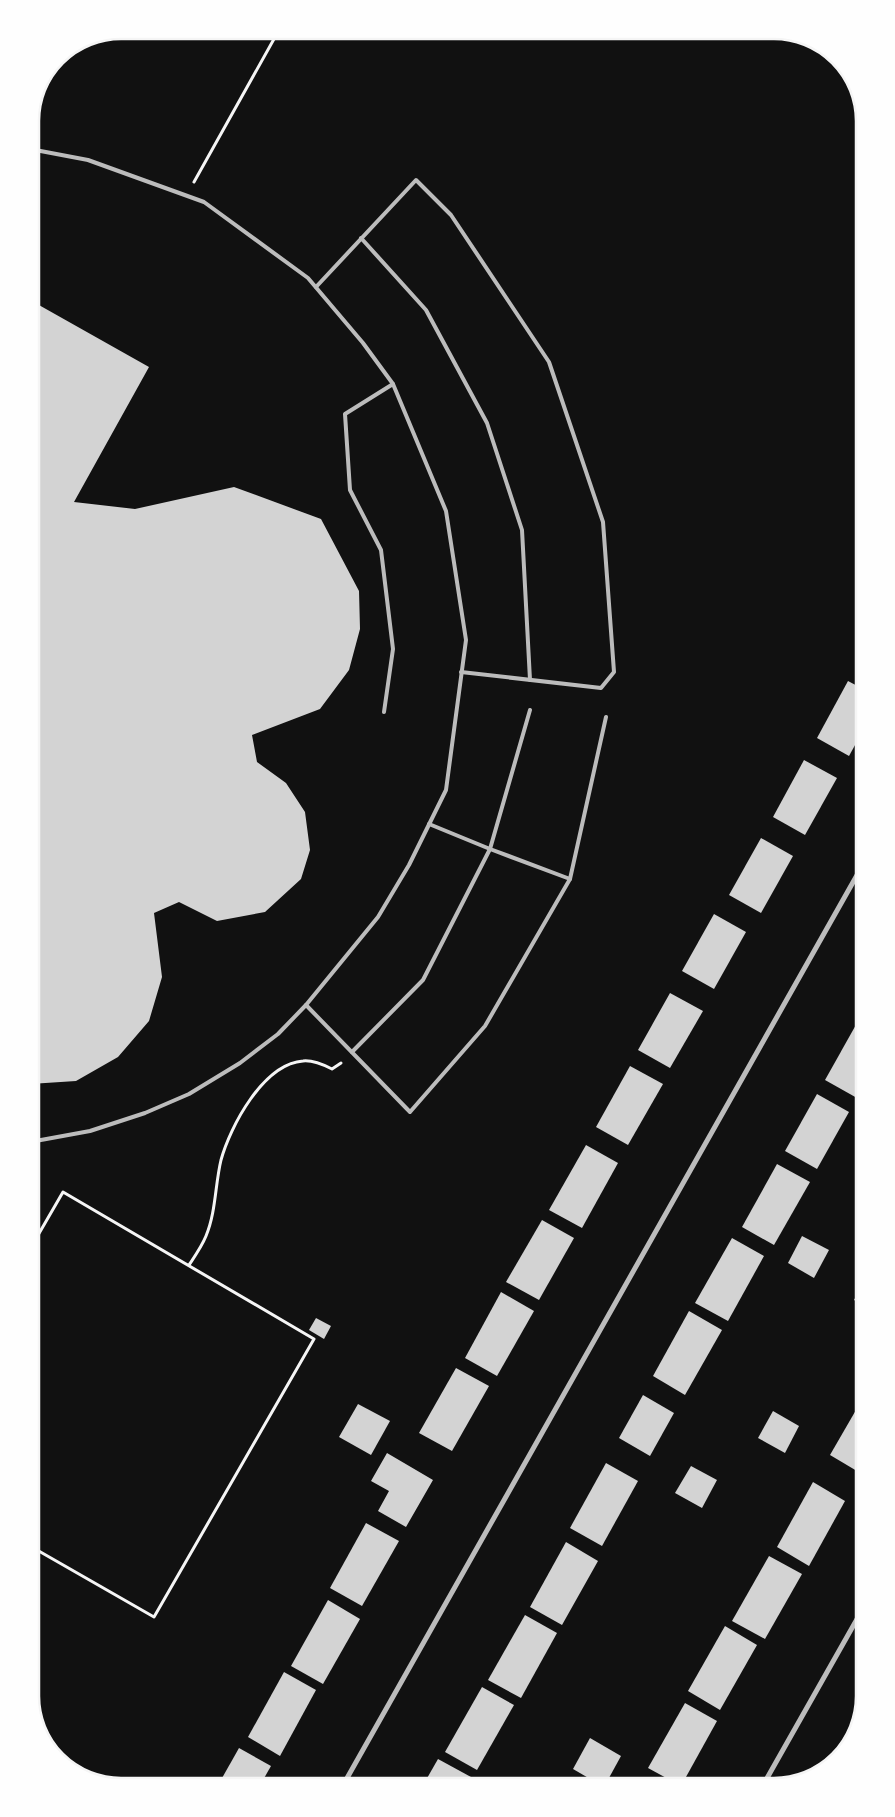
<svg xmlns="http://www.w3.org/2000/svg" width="895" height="1817" viewBox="0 0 895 1817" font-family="Figtree,sans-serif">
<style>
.building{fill:#d3d3d3}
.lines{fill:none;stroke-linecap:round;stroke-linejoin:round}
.path{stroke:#f5f5f5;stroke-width:3}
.service{stroke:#bcbcbc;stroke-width:4}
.minor{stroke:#bcbcbc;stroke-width:5}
.rim{fill:none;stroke:#f5f5f5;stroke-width:2.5}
</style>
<rect width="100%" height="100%" fill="#111"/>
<g class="building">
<path d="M30 300 149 367 74 502 135 509 234 487 321 519 359 591 360 629 349 670 320 709 252 735 257 762 286 783 305 812 310 850 301 879 265 912 217 921 179 902 154 913 162 977 149 1021 118 1057 76 1081 30 1084Z"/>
<path d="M848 681 865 690V727L849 756 817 738Z"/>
<path d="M804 760 837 778 805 835 773 817Z"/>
<path d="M761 838 793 856 761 913 729 895Z"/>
<path d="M714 914 746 932 714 989 682 971Z"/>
<path d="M670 993 703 1011 670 1068 638 1050Z"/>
<path d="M857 1023 865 1027V1084L857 1098 825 1080Z"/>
<path d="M630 1066 663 1084 628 1145 596 1127Z"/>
<path d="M817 1094 849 1112 817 1169 785 1151Z"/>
<path d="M586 1145 618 1163 582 1228 549 1210Z"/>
<path d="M777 1164 810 1182 774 1245 742 1227Z"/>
<path d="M542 1220 574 1238 539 1300 506 1282Z"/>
<path d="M802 1236 829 1250 814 1278 788 1263Z"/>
<path d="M732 1238 764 1256 728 1321 695 1303Z"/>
<path d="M865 1280V1306L854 1300Z"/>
<path d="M501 1292 534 1311 497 1376 465 1358Z"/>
<path d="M689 1311 722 1330 685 1395 653 1376Z"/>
<path d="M316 1318 331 1326 324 1339 309 1330Z"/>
<path d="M456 1368 489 1386 452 1451 419 1433Z"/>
<path d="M865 1383V1402L857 1398Z"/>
<path d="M643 1395 674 1413 650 1456 619 1438Z"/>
<path d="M358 1404 390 1421 371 1455 339 1437Z"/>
<path d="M856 1410 865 1415V1468L862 1474 830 1455Z"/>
<path d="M773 1411 799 1426 785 1453 758 1438Z"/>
<path d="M387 1453 433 1480 406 1527 378 1511 389 1491 371 1481Z"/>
<path d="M606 1463 638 1481 602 1546 570 1528Z"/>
<path d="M691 1466 717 1480 702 1508 675 1493Z"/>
<path d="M813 1482 845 1501 809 1566 777 1547Z"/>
<path d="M366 1523 399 1541 362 1606 330 1588Z"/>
<path d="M566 1542 598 1561 562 1625 530 1607Z"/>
<path d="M769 1556 802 1574 765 1639 732 1621Z"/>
<path d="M328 1600 360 1619 323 1684 291 1666Z"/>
<path d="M525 1615 557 1633 521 1698 488 1680Z"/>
<path d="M725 1626 757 1645 720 1710 688 1691Z"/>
<path d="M284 1672 316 1690 280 1756 248 1737Z"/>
<path d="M482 1687 514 1705 477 1770 445 1752Z"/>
<path d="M685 1703 717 1721 681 1786 648 1768Z"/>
<path d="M590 1738 621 1756 604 1787 573 1769Z"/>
<path d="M239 1748 271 1766 259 1787H217Z"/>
<path d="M438 1759 471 1777 465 1787H422Z"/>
</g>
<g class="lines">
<g class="path">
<path d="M194 182 279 30"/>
<path d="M189 1265C195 1256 202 1246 206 1236 216 1212 215 1185 221 1160 230 1127 263 1064 303 1061 312 1060 324 1065 332 1069L341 1063"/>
<path d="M30 1546 154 1617 314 1339 63 1192 30 1249"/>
</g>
<g class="service">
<path d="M361 238 426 310 487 423 522 530 530 680"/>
<path d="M316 287 416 180 451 215 549 362 603 522 614 672 601 688 461 672"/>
<path d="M384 712 393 649 381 550 350 490 345 414 393 384"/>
<path d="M429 824 490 849 530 710"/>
<path d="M306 1005 410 1112 485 1026 570 879"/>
<path d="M352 1052 423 980 490 849 570 879 606 717"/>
<path d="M30 1142 90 1131 145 1113 189 1094 240 1063 278 1034 306 1005 378 917 409 865 446 790 466 640 446 511 393 384 363 343 308 278 204 202 88 160 30 149"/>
</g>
<g class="minor">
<path d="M342 1787 865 861"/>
<path d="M762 1787 865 1605"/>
</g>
</g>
<path d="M0 0H895V1817H0ZM121 39H774A82 82 0 0 1 856 121V1696A82 82 0 0 1 774 1778H121A82 82 0 0 1 39 1696V121A82 82 0 0 1 121 39Z" fill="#fefefe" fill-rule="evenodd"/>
<path class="rim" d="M121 39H774A82 82 0 0 1 856 121V1696A82 82 0 0 1 774 1778H121A82 82 0 0 1 39 1696V121A82 82 0 0 1 121 39Z"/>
</svg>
